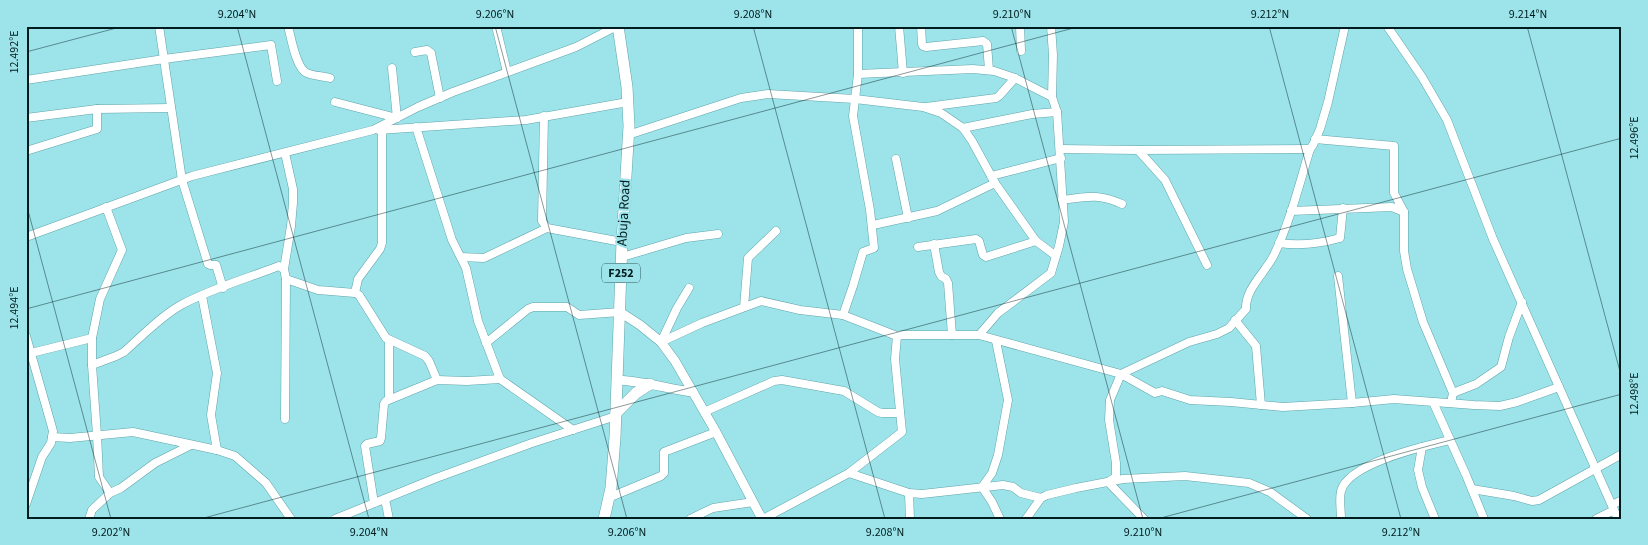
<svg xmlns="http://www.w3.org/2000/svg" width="1648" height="545" viewBox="0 0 1648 545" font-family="'Source Sans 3',sans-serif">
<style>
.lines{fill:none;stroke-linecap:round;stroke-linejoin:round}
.minor-casing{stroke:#5fa5ab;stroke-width:9}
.tertiary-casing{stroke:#5fa5ab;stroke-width:10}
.primary-casing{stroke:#5fa5ab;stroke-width:12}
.minor{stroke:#fff;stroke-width:8}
.tertiary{stroke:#fff;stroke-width:9}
.primary{stroke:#fff;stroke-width:11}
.ticks{fill:none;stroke:#001c1e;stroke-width:1;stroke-opacity:0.45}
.labels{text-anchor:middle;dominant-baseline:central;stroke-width:4.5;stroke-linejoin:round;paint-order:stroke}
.shield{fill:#9de4ea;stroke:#2f585b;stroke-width:1}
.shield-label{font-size:12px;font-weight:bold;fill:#001c1e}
.street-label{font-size:14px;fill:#001c1e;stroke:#9de4ea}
.neatline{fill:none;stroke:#001c1e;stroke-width:2}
.ticks-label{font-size:12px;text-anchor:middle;fill:#001c1e}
</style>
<rect width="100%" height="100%" fill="#9de4ea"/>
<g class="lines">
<g class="minor-casing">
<g id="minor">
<path d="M159 26 182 180 208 264 210 265H216L223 288"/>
<path d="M288 26C291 37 296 69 307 73 313 76 323 76 330 78"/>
<path d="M496 26 507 72"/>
<path d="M899 26 903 73"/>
<path d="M921 26 922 44 923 46 926 47 983 41 987 44 989 70"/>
<path d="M1020 26 1021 51"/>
<path d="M1387 26 1422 77 1447 120 1493 239 1618 519"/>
<path d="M415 52 427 50 431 53 440 98"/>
<path d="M858 74 973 69 994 71 1015 78 1052 97"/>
<path d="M26 80 164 59 271 45 277 81"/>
<path d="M335 102 397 118 392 68"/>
<path d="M926 107 996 98 999 96 1015 78"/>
<path d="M544 116 542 221 547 228 622 242"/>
<path d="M26 118 97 109 171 108"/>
<path d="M416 127 452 240 466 268 478 321 500 379 573 430"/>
<path d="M963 128 1032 114 1057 112"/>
<path d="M379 130 526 120 628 102"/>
<path d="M628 135 741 98 768 94 855 99 923 107 941 113 963 128 972 141 995 183 1036 241 1056 256"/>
<path d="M1315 139 1394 146V193L1404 212V251L1407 269 1423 322 1453 393 1451 403"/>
<path d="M1060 149 1138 150 1310 149"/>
<path d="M1138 150 1165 180 1207 265"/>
<path d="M26 151 97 129V109"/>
<path d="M285 153 293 189V203L291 226 284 269 286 279 285 419"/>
<path d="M896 159 908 218"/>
<path d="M991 176 1061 158"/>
<path d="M1062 200C1087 197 1097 193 1122 204"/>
<path d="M106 207 122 250 100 299 92 338V365L97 435 99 477 110 493"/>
<path d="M1291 211 1392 207 1404 212"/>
<path d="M873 225 937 211 995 183"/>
<path d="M26 237 192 176 373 130 418 107 453 92 576 47 617 26"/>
<path d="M1279 243C1301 246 1319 244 1340 238L1343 208"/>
<path d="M934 244 939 272 941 276 946 279 948 283 952 335"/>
<path d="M918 247 976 239 979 241 983 255 986 257 1036 241"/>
<path d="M461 257 484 258 547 228"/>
<path d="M622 257 686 238 718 234"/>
<path d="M1338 276 1352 403"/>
<path d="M286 279 318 290 355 293 359 295 386 338 425 356 429 361 437 380"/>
<path d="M355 293 358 279 380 249 382 243V130"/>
<path d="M202 296 217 373 211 415 217 450"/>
<path d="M744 307 748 258 776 231"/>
<path d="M843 315 853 286 863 252 874 248 870 210 853 116 858 74V26"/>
<path d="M1235 320 1256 346 1261 405"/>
<path d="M979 335 998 313 1051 273 1059 246 1064 222 1057 112 1052 97 1053 55 1051 26"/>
<path d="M26 336 53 431 51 443 42 457 26 504"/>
<path d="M389 340V399"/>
<path d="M996 341 1008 400 998 455 992 473 982 487 992 502 1000 519"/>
<path d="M661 342 702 323 761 301 800 310 843 315 897 336 901 335H979L1121 374 1155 393 1162 391 1190 400 1231 402 1283 407 1352 403 1394 399 1474 405 1500 406 1517 402 1559 387"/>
<path d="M661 342 677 308 689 288"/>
<path d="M486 343 528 309 533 307H567L579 315 620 312"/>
<path d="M31 353 92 338"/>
<path d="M92 365 116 356 124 352C142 336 160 317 181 305 210 289 248 278 279 266L284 269"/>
<path d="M1453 393 1476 384 1501 367 1509 337 1522 302"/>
<path d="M1433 402 1466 475 1484 519"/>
<path d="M704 412 774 381 782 380 844 391 878 412 882 413H900"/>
<path d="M52 437 70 438 133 432 217 450 235 456 266 483 291 519"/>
<path d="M1422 447 1418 470 1422 487 1435 519"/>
<path d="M849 473 909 493 922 494 1003 485 1013 487 1021 493 1041 498 1047 495 1076 488 1123 479 1185 476 1249 483 1270 492 1307 519"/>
<path d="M1108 482 1116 477V463L1109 420 1110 400 1121 374 1189 342 1217 334 1229 328 1246 309C1245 289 1265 273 1274 255 1290 222 1299 185 1310 149L1313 145 1320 129 1328 102 1345 26"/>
<path d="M1108 482 1144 519"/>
<path d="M1472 489 1514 496 1532 501 1539 500 1622 454"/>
<path d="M909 493 910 519"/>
<path d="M608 498 661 476 664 473V452L716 432"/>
<path d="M385 499 389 519"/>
<path d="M374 503 365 446 367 444 380 441 381 438 384 404 386 401 437 380 467 381 500 379"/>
<path d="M1612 505 1622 500"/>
<path d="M89 519 92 510 110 493 121 488 155 463 191 445"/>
<path d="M335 519 436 478 532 443 616 416"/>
<path d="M690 519 713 508 753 502"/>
<path d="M763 519 849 473 902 432 895 359 897 336"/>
<path d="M1026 519 1041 498"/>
<path d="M1341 519C1341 510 1339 500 1341 491 1348 463 1425 446 1450 440"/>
<path d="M1596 519 1614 510"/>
</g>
</g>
<g class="tertiary-casing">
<g id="tertiary">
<path d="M620 312 640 325 661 342 675 361 716 432 762 519"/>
<path d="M617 380C643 381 668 389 693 392"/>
</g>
</g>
<g class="primary-casing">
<g id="primary">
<path d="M616 413 636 393 650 384"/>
<path d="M604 519 611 488 615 437 622 242 629 126 627 87 618 26"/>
</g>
</g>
<use href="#minor" class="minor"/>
<use href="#tertiary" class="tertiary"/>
<use href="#primary" class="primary"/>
</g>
<path class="ticks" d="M237 26 369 519M495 26 627 519M753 26 885 519M1011 26 1143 519M1269 26 1401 519M1527 26 1622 379M26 52 124 26M26 203 111 519M26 309 1081 26M200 519 1622 138M1157 519 1622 394"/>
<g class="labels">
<rect class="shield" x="602" y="263.5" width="38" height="19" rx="4"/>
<g class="shield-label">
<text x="621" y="273">F252</text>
</g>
<g class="street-label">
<text transform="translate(624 213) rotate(-87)">Abuja Road</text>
</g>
</g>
<rect width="1648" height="545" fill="none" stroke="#9de4ea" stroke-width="55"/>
<rect x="28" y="28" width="1592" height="490" class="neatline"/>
<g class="ticks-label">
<text x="237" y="18">9.204°N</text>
<text x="495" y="18">9.206°N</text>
<text x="753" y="18">9.208°N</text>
<text x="1012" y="18">9.210°N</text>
<text x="1270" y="18">9.212°N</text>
<text x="1528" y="18">9.214°N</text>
<text transform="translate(14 52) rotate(-90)" y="4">12.492°E</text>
<text transform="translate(1634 138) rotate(-90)" y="4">12.496°E</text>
<text transform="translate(14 308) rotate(-90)" y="4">12.494°E</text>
<text transform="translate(1634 394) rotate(-90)" y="4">12.498°E</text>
<text x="111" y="536">9.202°N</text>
<text x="369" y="536">9.204°N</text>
<text x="627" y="536">9.206°N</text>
<text x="885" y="536">9.208°N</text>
<text x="1143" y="536">9.210°N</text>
<text x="1401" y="536">9.212°N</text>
</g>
</svg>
